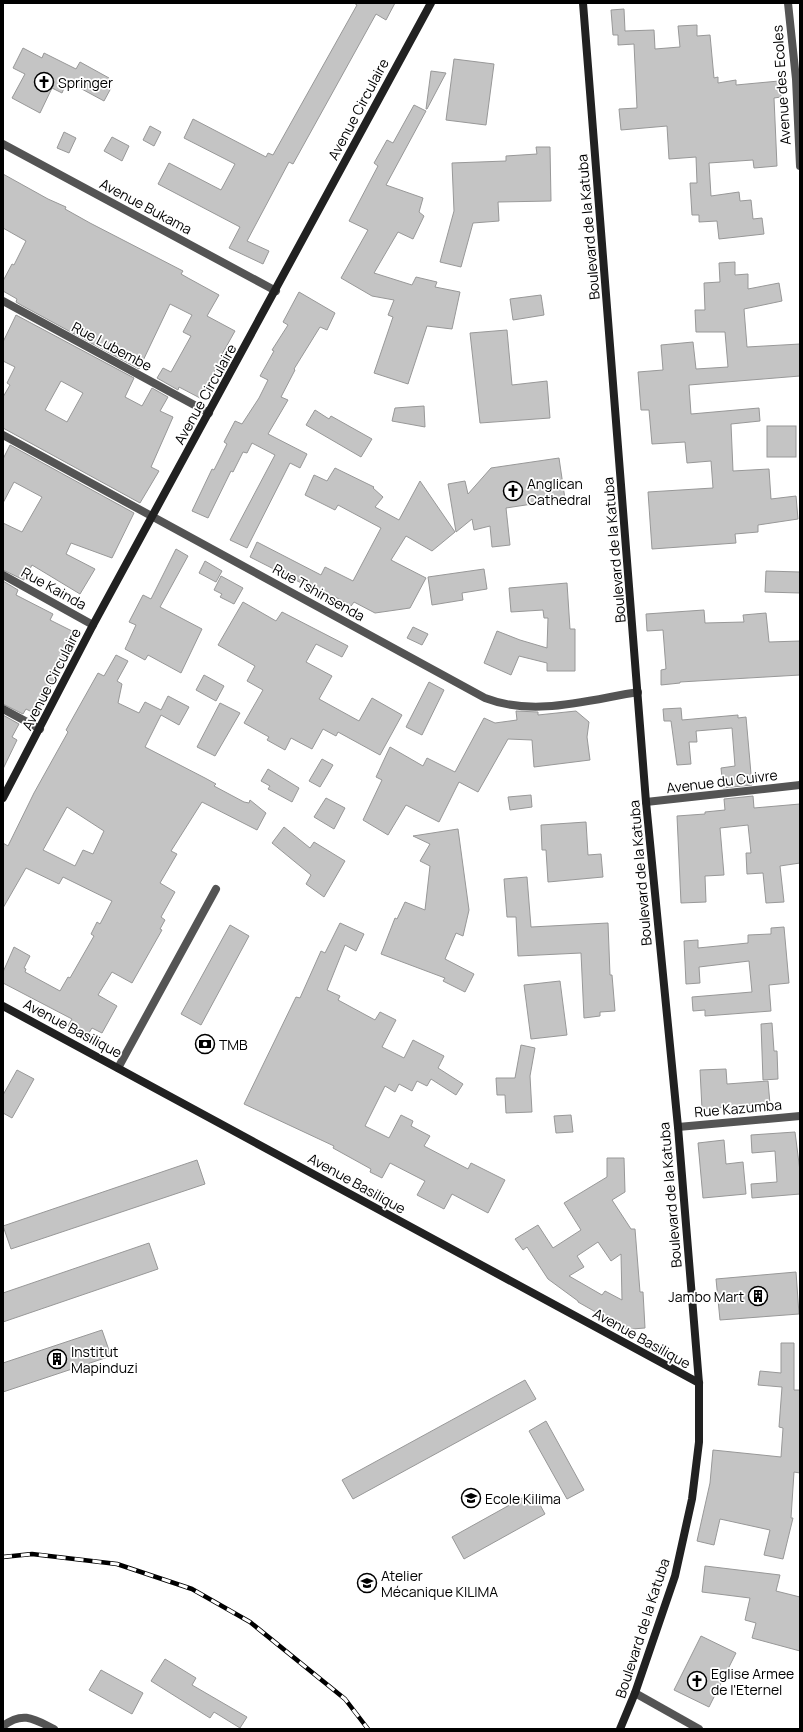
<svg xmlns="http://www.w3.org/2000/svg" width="803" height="1732" viewBox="0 0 803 1732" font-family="Manrope,sans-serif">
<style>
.building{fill:#c4c4c4;stroke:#989898;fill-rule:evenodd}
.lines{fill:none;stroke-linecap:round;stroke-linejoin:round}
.lane{stroke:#545454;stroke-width:8}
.street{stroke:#545454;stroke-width:8}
.secondary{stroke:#212121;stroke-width:8}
.rail-casing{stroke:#000;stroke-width:4.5}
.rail{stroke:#fff;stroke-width:3;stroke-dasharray:9;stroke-linecap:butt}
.labels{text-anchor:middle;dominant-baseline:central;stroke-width:3.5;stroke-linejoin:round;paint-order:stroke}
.poi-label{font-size:14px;fill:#000;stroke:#fff;text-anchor:start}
.street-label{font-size:14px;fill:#000;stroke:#fff}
</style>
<rect width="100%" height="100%" fill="#fff"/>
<g class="building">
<path d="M354 3H395L386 20 376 14 293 164 289 162 247 241 269 251 263 264 229 248 240 227 158 184 169 163 221 190 235 164 184 138 193 119 266 157 268 153 273 155 357 5Z"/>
<path d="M624 9 625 31 654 30 655 49 680 47 678 26 697 25V36L710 35 714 78 718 77V83L736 80V85L779 81 781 97 774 98 777 166 754 168 753 160 709 163 711 196 739 192 740 201 751 200 753 219 762 218 764 234 719 239 717 221 699 222V215H692L690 183H697L696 157 669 159 667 126 621 130 619 109 637 108 634 44 618 45V35H613L611 10Z"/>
<path d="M23 48 42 58 44 53 76 69 80 62 109 78 105 85 111 88 104 101 67 81 62 93 52 88 40 113 12 98 25 74 13 68Z"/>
<path d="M454 59 494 64 486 125 446 120Z"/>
<path d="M431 71 446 73 427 109H426Z"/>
<path d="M414 105 426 111 386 185 423 198 419 212 424 216 413 239 398 232 374 273 412 285 416 277 437 282 435 287 460 292 452 329 427 326 408 384 374 373 393 317 388 315 394 300 372 296 341 278 368 230 349 221 378 166 374 163 387 140 393 143Z"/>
<path d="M150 126 161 132 154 146 143 140Z"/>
<path d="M64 132 76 138 69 153 57 148Z"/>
<path d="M112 137 129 146 122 161 104 151Z"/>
<path d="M536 147H550L551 201 498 202 499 221 473 223 461 267 440 262 454 211 452 163 506 161V156L537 154Z"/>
<path d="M3 174 48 199 66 207 65 209 90 223 183 271 181 274 188 278 219 295 207 316 235 331 221 356 226 359 219 373 215 370 200 398 179 387 178 390 157 378 163 368 171 372 191 336 183 332 192 315 170 304 139 369 21 305 16 302 17 299 3 291V281L12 264 14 265 26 241 3 228Z"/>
<path d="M735 262V275L748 274V289L779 283 782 301 744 309 747 347 800 344V376L689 385 691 414 759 408 760 421 731 424 733 471 769 469 771 499 796 496 798 519 758 525V532L735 534 736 543 652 549 648 492 713 488 711 461 687 463 685 442 652 444 649 410H641L638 372 663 370 661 345 693 342 696 369 728 367 725 332H696L695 310H705L704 283 720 282 719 263Z"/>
<path d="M299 292 335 313 327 330 320 327 294 369 295 370 281 397 288 400 268 434 307 454 300 468 290 463 247 548 230 540 275 455 252 443 247 453 243 452 233 472 231 471 208 518 192 511 212 469 214 470 227 444 224 442 235 421 242 424 259 398 268 380 260 376 274 351 272 350 288 325 283 322Z"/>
<path d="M541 295 544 315 513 320 510 299Z"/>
<path d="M16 315 134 378 125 397 142 406 152 388 168 397 160 411 173 417 151 467 159 471 140 503 3 428V397L10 385 7 383 15 367 3 361V342ZM61 381 83 393 67 422 45 410Z"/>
<path d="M507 330 512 385 547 381 550 418 480 423 470 333Z"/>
<path d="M424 406 425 427 392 421 395 408Z"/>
<path d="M315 410 329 419 331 416 372 439 361 457 306 425Z"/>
<rect x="767" y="426" width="29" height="31"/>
<path d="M10 445 134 513 112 558 71 543 66 554 95 569 80 594 32 565 24 580 3 570V523L22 532 42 497 14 482 3 503V459Z"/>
<path d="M559 458 565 499 506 508 510 545 492 547 490 526 474 530 472 519 456 532 448 484 465 481 468 494 491 468Z"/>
<path d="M335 468 374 487 373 488 383 497 375 507 399 520 420 481 455 532 432 551 406 536 391 560 426 578 410 608 375 613 354 602 351 606 332 595 331 598 250 557 257 542 321 575 325 567 353 581 381 528 338 505 335 510 305 495 314 475 327 481Z"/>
<path d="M176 549 188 556 160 607 202 629 181 673 148 655 145 660 125 649 136 625 129 622 143 595 151 599Z"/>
<path d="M205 561 222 571 216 582 199 573Z"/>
<path d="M484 569 487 589 462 593 463 600 432 605 428 577Z"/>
<path d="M766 571 800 572V593L765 592Z"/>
<path d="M221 576 243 588 234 604 220 597 222 594 214 590Z"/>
<path d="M3 581 18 590 16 595 53 614 50 620 78 634 36 714 26 709 23 714 3 704Z"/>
<path d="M567 583 570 629H575V671H547V663L519 656 511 675 484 663 497 631 520 640 547 648 548 618H544L543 610 511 612 509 588Z"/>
<path d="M243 602 276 621 282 612 348 646 342 657 316 644 306 662 332 676 319 699 359 721 372 698 402 715 380 755 338 732 336 736 323 729 312 749 291 738 285 750 267 740 269 737 244 723 263 690 247 681 255 666 218 645Z"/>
<path d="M704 610 705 623 744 622 743 615 766 613 769 642 800 641V675L680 682V683L661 685V670L666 669 663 630 647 631 646 614Z"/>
<path d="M413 627 428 634 422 645 407 638Z"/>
<path d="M116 655 128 661 117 681 122 684 118 703 139 713 145 702 161 710 168 696 189 707 179 725 161 715 145 747 205 778 216 784 214 786 244 802 249 803 250 800 266 813 257 830 202 802 171 851 177 854 160 883 175 892 161 917 165 920 160 929 162 930 132 983 112 972 98 995 117 1006 102 1033 92 1028 87 1036 68 1026 72 1019 3 983V972L14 947 30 956 24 968 26 969 25 972 60 991 68 977 70 978 94 936 91 934 97 922 100 924 112 901 63 877 59 884 26 868 3 908V843L8 846 34 793 68 732 66 730 98 673 104 676ZM67 807 104 831 93 854 83 850 75 866 43 850Z"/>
<path d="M204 675 224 686 216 701 196 690Z"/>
<path d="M429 682 444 690 422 735 406 727Z"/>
<path d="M220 703 240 713 215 756 197 747Z"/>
<path d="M681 708 682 720 738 715V718L746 717 752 785 723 788 721 768 735 766 732 728 696 731 697 742H689L691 764 677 765 671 721H664L663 709Z"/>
<path d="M516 711 538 712V715L576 711 589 722 587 737 590 760 534 767 532 740 508 739 478 792 459 782 439 822 406 805 388 835 363 820 382 780 376 777 390 747 423 766 427 758 455 772 484 718 495 723 517 720Z"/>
<path d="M3 715 19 724 12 737 17 740 3 769Z"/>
<path d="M322 759 333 765 320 787 309 781Z"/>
<path d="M268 769 299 788 292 802 268 789 270 786 261 781Z"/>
<path d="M531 795 532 807 510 810 508 797Z"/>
<path d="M753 796 754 808 800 804V863L780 866 784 902 766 903 763 873 747 874 746 853H751L748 825 720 828 724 875 705 876 706 902 681 903 677 816 705 814V812L725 810 724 799Z"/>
<path d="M326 798 345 808 334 829 314 817Z"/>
<path d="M586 822 588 855 601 854 603 877 548 882 546 850H542L541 825Z"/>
<path d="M284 827 310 848 314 842 345 861 324 897 306 884 311 875 272 843Z"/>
<path d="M458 829 469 910 463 936 456 933 445 959 474 974 465 992 443 981 445 978 381 954 395 918 397 919 405 902 425 910 430 866 420 861 430 844 413 836Z"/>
<path d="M527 877 531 927 608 923 610 975H612L615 1011 600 1012V1016L584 1018 581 953 518 956 516 917H507L504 879Z"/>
<path d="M340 923 364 934 356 951 345 945 327 990 340 996 338 1000 375 1020 380 1012 396 1020 382 1047 404 1058 413 1040 444 1056 438 1068 463 1084 456 1095 431 1079 427 1086 417 1081 412 1091 399 1084 395 1092 385 1086 365 1126 389 1138 401 1115 413 1121 411 1126 430 1136 424 1146 468 1169 471 1163 505 1180 488 1213 452 1194 444 1209 417 1195 425 1181 390 1163 382 1178 370 1172 371 1169 333 1148 334 1146 244 1104 296 997 300 998 321 951 325 953Z"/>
<path d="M230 925 249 936 201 1025 181 1014Z"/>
<path d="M784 927 789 983 769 985 771 1011 705 1016V1010L693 1011 692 997 752 992 749 961 699 967 700 983 686 984 684 941 698 940V948L748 943V935L771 934V928Z"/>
<path d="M560 981 567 1035 531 1039 524 985Z"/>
<path d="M772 1023 774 1051H777L778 1079 763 1080 761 1024Z"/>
<path d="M521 1045 535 1048 530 1076 532 1112 506 1113 505 1095H497L496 1078H515Z"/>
<path d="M726 1069 727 1084 768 1081 770 1104 702 1109 700 1070Z"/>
<path d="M17 1070 34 1079 12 1118 3 1113V1095Z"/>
<path d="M571 1115 573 1132 556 1133 554 1116Z"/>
<path d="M795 1132 800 1171V1194L752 1198 751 1184 777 1182 775 1151 752 1153 751 1135Z"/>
<path d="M724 1140 726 1164 743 1162 746 1194 703 1198 698 1143Z"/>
<path d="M607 1158H624L625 1192 612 1200 631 1229H635L640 1292H643L645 1328 632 1329 631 1332 578 1302V1301L548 1279 527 1247 523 1250 515 1239 538 1225 553 1248 581 1230 564 1203 607 1177ZM598 1242 611 1261 621 1254 622 1300 605 1291 602 1295 569 1276 584 1267 577 1256Z"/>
<path d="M197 1160 205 1184 11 1249 3 1226Z"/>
<path d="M149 1243 158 1269 3 1322V1293Z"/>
<path d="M796 1272 799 1314 720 1320 716 1279Z"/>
<path d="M102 1330 111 1356 3 1392V1363Z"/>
<path d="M781 1343H794V1390H800V1473L794 1472 791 1518H793L783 1559 764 1555 770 1530 720 1519 714 1545 697 1541 710 1483 713 1450 781 1457 783 1428 779 1427 782 1387 758 1385 760 1371 781 1373Z"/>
<path d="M525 1380 536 1399 353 1499 342 1480Z"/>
<path d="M546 1421 584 1490 567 1499 529 1431Z"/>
<path d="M533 1492 545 1514 464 1559 452 1537Z"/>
<path d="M705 1566 780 1575 776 1591 800 1597V1651L752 1638 756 1623 745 1620 750 1598 702 1592Z"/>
<path d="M701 1636 736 1653 709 1707 674 1690Z"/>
<path d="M165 1659 196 1678 192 1685 247 1717 240 1728 214 1712 210 1718 151 1681Z"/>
<path d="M101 1670 143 1693 132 1714 89 1690Z"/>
</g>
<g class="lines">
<path class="lane" d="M118 1068 216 889"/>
<g class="street">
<path d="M788 3 796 79 800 166"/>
<path d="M3 144 276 291"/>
<path d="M3 301 209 413"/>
<path d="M3 435 485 698C534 717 588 700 638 692"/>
<path d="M3 575 93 625"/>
<path d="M3 709 40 729"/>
<path d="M646 802 800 785"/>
<path d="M678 1127 800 1116"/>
<path d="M635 1693 699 1729"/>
<path d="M3 1726C23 1711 34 1719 54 1729"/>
</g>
<g class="secondary">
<path d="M583 3 646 802 678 1127 699 1383V1442L692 1499 675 1576 635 1693 620 1729"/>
<path d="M3 798 93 625 431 3"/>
<path d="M3 1006 699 1383"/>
</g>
<g class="rail-casing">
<path id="rail" d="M3 1557 32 1554 117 1564 192 1589 250 1622 345 1699 368 1729"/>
</g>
<use href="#rail" class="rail"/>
</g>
<defs>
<g id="church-ring" transform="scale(1)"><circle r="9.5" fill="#fff" stroke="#000" stroke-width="1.5"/><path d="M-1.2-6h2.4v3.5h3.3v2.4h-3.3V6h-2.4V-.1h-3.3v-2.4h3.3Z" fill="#000"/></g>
<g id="bank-ring" transform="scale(1)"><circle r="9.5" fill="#fff" stroke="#000" stroke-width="1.5"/><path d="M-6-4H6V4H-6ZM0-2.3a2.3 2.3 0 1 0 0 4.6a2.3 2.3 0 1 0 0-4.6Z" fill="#000"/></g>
<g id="building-ring" transform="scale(1)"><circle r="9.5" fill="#fff" stroke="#000" stroke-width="1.5"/><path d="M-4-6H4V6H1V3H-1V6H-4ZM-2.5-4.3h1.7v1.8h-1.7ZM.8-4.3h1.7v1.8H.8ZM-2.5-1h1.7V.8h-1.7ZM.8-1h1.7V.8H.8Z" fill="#000"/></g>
<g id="school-ring" transform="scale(1)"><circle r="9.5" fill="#fff" stroke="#000" stroke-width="1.5"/><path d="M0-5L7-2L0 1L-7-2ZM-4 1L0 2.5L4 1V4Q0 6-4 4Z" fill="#000"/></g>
</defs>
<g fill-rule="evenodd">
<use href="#church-ring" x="44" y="82"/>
<use href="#church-ring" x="513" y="491"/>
<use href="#bank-ring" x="205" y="1044"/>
<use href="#building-ring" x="758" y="1296"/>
<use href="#building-ring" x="57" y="1359"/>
<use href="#school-ring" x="471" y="1498"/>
<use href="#school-ring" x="367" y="1583"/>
<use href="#church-ring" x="697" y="1681"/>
</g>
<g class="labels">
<g class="poi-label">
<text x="58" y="82">Springer</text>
<text x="527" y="483">Anglican<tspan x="527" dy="16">Cathedral</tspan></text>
<text x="219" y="1044">TMB</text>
<text x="744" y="1296" text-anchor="end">Jambo Mart</text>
<text x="71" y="1351">Institut<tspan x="71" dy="16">Mapinduzi</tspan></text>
<text x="485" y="1498">Ecole Kilima</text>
<text x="381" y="1575">Atelier<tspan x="381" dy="16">Mécanique KILIMA</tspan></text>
<text x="711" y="1673">Eglise Armee<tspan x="711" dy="16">de l'Eternel</tspan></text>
</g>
<g class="street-label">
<text transform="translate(781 85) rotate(-94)">Avenue des Ecoles</text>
<text transform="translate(358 109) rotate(-62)">Avenue Circulaire</text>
<text transform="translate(146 206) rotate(28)">Avenue Bukama</text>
<text transform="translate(588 227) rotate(-95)">Boulevard de la Katuba</text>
<text transform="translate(112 346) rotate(28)">Rue Lubembe</text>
<text transform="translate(205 394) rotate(-61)">Avenue Circulaire</text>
<text transform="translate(614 550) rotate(-95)">Boulevard de la Katuba</text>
<text transform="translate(54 588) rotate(29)">Rue Kainda</text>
<text transform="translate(319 592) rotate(29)">Rue Tshinsenda</text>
<text transform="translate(51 679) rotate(-63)">Avenue Circulaire</text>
<text transform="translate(722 781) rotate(-7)">Avenue du Cuivre</text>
<text transform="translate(640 873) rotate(-95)">Boulevard de la Katuba</text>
<text transform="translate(73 1028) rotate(28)">Avenue Basilique</text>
<text transform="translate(738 1108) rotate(-5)">Rue Kazumba</text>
<text transform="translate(357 1183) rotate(29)">Avenue Basilique</text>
<text transform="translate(670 1195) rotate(-95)">Boulevard de la Katuba</text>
<text transform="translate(642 1338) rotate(29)">Avenue Basilique</text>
<text transform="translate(642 1628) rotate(-72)">Boulevard de la Katuba</text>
</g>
</g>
<rect width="803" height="1732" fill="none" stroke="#000000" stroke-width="8"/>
</svg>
